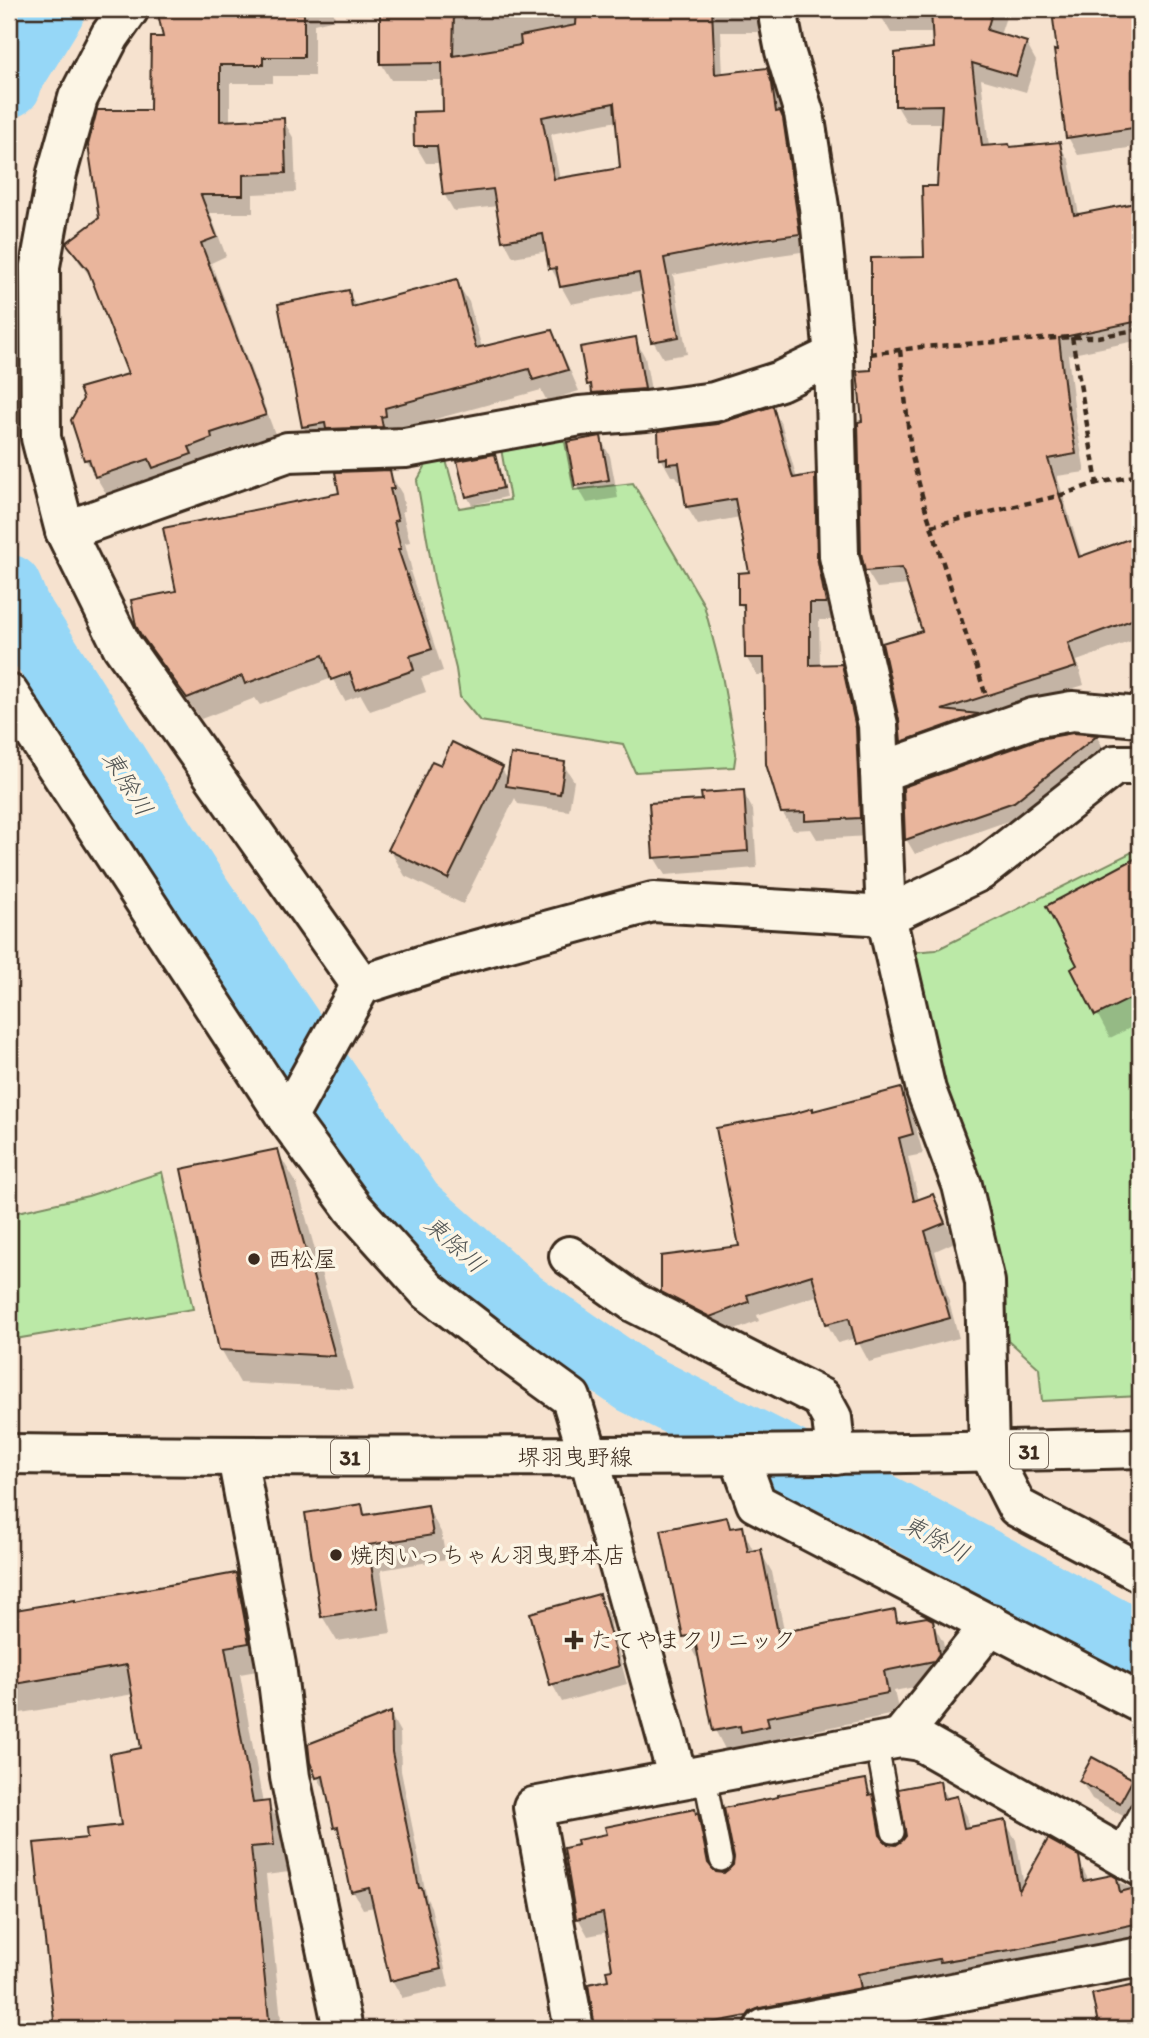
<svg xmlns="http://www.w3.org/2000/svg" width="1149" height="2038" viewBox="0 0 1149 2038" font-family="Itim,'Klee One',sans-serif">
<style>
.green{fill:#bbe9a7;stroke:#7b8a62;stroke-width:2}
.shadow{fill:#0003;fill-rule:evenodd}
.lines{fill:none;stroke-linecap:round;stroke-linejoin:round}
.river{stroke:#96d7f7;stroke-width:65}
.building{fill:#e9b59c;stroke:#3b2a1e;stroke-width:2;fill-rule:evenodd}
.lane-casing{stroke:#3b2a1e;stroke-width:26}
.street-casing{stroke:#3b2a1e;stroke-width:44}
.primary-casing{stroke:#3b2a1e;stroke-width:44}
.path{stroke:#3b2a1e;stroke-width:4.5;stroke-dasharray:7 5;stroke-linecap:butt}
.lane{stroke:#fcf5e5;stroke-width:21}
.street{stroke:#fcf5e5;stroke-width:38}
.primary{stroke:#fcf5e5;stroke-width:38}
.poi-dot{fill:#3b2a1e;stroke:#fcf5e5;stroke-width:2.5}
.labels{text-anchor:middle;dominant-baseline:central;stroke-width:7;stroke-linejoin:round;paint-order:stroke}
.shield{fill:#fcf5e5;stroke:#75675a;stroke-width:2}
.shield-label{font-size:21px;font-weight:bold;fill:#3b2a1e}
.poi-label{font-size:23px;fill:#3b2a1e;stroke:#fcf5e5;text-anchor:start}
.street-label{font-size:23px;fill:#3b2a1e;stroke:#fcf5e5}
.water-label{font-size:24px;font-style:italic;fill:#525554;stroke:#fcf5e5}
</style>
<rect width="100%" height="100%" fill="#f6e2cf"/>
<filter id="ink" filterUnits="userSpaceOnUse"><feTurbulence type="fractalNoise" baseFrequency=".0143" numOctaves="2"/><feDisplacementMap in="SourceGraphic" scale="14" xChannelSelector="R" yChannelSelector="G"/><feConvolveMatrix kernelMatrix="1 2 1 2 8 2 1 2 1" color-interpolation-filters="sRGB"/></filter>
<g filter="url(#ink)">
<g class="green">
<path d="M562 436 565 442 574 490 633 483 704 605 721 670 736 753 734 767 635 772 623 744 480 721 460 697 456 669 434 579 417 481 431 456 444 453 459 508 510 500 500 443Z"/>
<path d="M1140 848V1396L1042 1401 1039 1368 1008 1340 965 1143 901 953 936 950Z"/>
<path d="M162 1172 193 1309 9 1340V1214L88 1196Z"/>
</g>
<g class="shadow">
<path d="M173 9H333L335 19 314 24V76H273V83H230V122L283 120 294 139 296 192 253 194V213H210L226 256 211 263 275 434 220 452 222 457 107 495 85 459 130 375 93 280 79 262 69 244 101 218 152 111 165 39 159 12Z"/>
<path d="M384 9H758V32H721L723 75 766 70 776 87 781 103 783 119 789 130 808 251 759 258 673 275 687 354 663 358 653 341 644 290 571 304 551 268 548 251 513 257 504 240 498 206 454 211 444 194 441 163H426L416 146 445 113 444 80H391L381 63ZM617 121 622 169 560 180 551 134Z"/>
<path d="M884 9H1007L1008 11 1000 35 1026 43 1036 61 1026 92 981 79 989 147 1010 148 1059 144 1069 161 1079 215 1140 204V340L1068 355 1076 422 1085 472 1057 476 1082 558 1127 563 1140 600V638L1077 661 1084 685 979 719 912 758 902 741 924 633 909 585 877 588 866 570 873 371 925 259 939 187 942 123H907L897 106 935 50 934 33H891L881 16Z"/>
<path d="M1052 9H1140V168L1136 147 1078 155 1068 137Z"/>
<path d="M456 281 469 302 482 348 551 332 563 354 579 391 547 401 541 390 396 430 316 448 303 426 348 292 357 308Z"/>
<path d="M635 339 645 357 654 407 604 410 588 384Z"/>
<path d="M772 408 782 426 797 479 814 476 824 493 835 620H819L820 667 841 666 851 684 865 747 869 836 817 839 811 829 793 830 782 812 766 675H757L746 657V613L740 604 752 574 740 517 698 525 687 507 683 481H679L676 476H671L661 458 717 425Z"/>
<path d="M600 438 610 456 618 498 587 503 577 486 569 444Z"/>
<path d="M494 456 499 464 506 497 472 505 467 496Z"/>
<path d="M389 472 402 494 405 511H402L410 542 405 543 412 571H410L443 671 421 678 426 692 370 711 361 695 345 701 332 678 260 705 255 698 201 719 156 657 142 634 178 592 341 495Z"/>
<path d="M1140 486V533L1129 488Z"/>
<path d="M1073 735 1097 737 1105 751 1022 816 915 854 906 839Z"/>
<path d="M9 737 17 752 9 757Z"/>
<path d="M563 764 574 781 569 811 518 804 515 798 463 904 405 876 390 850 442 767 502 769 509 781Z"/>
<path d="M743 792 753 810 757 868 665 875 654 857Z"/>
<path d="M1140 858V1023L1110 1038 1073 969 1080 966 1048 906Z"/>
<path d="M900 1090 911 1109 923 1154 908 1157 919 1201 932 1196 943 1215 955 1242 935 1251 959 1338 869 1362 856 1338 838 1343 827 1324 819 1295 757 1315 759 1321 722 1335 675 1311 663 1291 741 1247 813 1112Z"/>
<path d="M277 1151 297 1184 353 1389 240 1383 221 1349Z"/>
<path d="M361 1506 367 1516 427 1507 441 1532 446 1559 381 1570 391 1633 337 1641 322 1616Z"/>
<path d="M726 1519 732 1530 742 1528 754 1552 760 1551 772 1572 785 1634 894 1612 900 1623 931 1621 943 1642 950 1675 945 1681 894 1691 899 1713 778 1738 779 1747 754 1751 751 1746 726 1751 715 1730 700 1656 696 1657 685 1637 663 1532Z"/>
<path d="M235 1575 251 1602 263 1670 240 1674 263 1804 268 1803 284 1831 289 1872 266 1875 282 2029H57L36 1845 89 1839 123 1827 143 1750 134 1694 9 1715V1613L74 1602 75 1604Z"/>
<path d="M598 1596 608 1614 627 1684 562 1702 552 1684Z"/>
<path d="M390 1714 400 1732 401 1771 427 1899 431 1907 449 1987 402 1998 392 1980 375 1907 363 1909 353 1891 342 1838 336 1827 328 1796 318 1778 312 1762Z"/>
<path d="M1093 1759 1140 1785V1822L1138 1824 1092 1799 1081 1781Z"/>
<path d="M865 1781 882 1814 888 1847 902 1844 939 1783 949 1800 956 1798 967 1816 969 1829 1005 1822 1016 1840 1024 1886 1077 1858 1089 1881 1111 1877 1129 1887 1140 1889V1942L762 2029H597L590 1985 610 1981 614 1971 608 1932 588 1936 578 1918 697 1815 708 1833 716 1874H725Z"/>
</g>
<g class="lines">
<g class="river">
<path d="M9 85 10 79 53 9"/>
<path d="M9 587 18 609 199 895 412 1206 521 1303 635 1382 897 1514 1140 1645"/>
</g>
</g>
<g class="building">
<path d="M157 9H201L202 14 304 13V57H263V65H220V121L284 118 286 173 243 175V195H201L217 237 201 243 266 415 211 433 212 438 189 447 192 454 153 468 149 459 95 477 89 459 84 460 71 420 83 399 79 388 128 374 88 270 66 243 99 218 88 145 97 110H150L151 37H163Z"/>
<path d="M380 9H439V13H454L453 56 521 45 520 36 576 25 577 9H712L715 74 767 68 772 84 776 112 780 111 783 118 800 234 749 241 664 258 679 337 651 342 639 273 560 287 556 268 549 269 543 234 502 241 493 189 443 195 437 146H414L413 112 443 111 442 63 380 64ZM614 103 620 168 554 179 542 117Z"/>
<path d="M931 9H993L987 30 1027 42 1016 76 972 63 982 146 1009 144 1010 147 1060 142 1074 215 1140 202V288H1133L1139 321 1059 338 1067 407 1068 406 1076 454 1048 459 1079 557 1140 535V617L1068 643 1076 667 942 710 979 714 901 742 899 720 882 643 922 631 902 568 865 571 861 553 858 422 862 421 857 371 871 370V258L924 257 922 186H937L942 105 895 106V53L933 48Z"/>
<path d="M1071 9H1140V127L1066 138 1054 50 1057 51 1052 11Z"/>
<path d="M457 279 476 348 552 330 568 370 533 380 529 369 385 408 386 416 381 417 383 427 326 429 325 423 302 427 278 304 349 290 352 307Z"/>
<path d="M636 337 645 389 592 393 591 384 587 385 580 347Z"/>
<path d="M773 406 793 478 815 474 817 557 826 603H810V665L842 664 856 728 860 818 805 821V812L781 813 766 764 764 658H745L744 604H738V573L749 572 735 499 686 507 679 463 667 464V458L659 459 658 431 717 424Z"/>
<path d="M601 436 609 480 575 486 567 442Z"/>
<path d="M495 454 503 488 466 497 457 461Z"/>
<path d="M390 470 394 489H390L398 520 394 521 401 549H398L432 649 410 656 414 670 356 690 350 673 331 680 323 655 245 684 242 676 187 698 141 635 136 626 131 600 176 591 163 528 339 493 335 472Z"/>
<path d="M1073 733 1098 735 1014 802 905 840 903 787 1039 739Z"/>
<path d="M452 742 503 767 448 879 388 850 432 761 441 765Z"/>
<path d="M511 754 565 762 560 794 506 786Z"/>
<path d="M744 790 748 851 653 858 649 803 702 800 701 793Z"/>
<path d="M1140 856V994L1095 1016 1071 969 1077 965 1046 906Z"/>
<path d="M901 1088 913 1134 899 1138 914 1201 933 1194 945 1223 925 1231 950 1318 856 1344 849 1318 826 1324 812 1275 747 1295 749 1302 710 1317 661 1292V1256L739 1246 716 1128 789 1115 813 1108V1111Z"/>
<path d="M278 1149 335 1356 219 1350 181 1169Z"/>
<path d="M362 1504 364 1515 428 1505 433 1535 368 1545 378 1608 321 1617 305 1513Z"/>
<path d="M727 1517 730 1528 743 1526 748 1552 761 1549 778 1633 895 1610 897 1622 927 1617 933 1620 939 1654 934 1661 884 1671 888 1693 767 1717 769 1726 741 1732 740 1726 713 1731 694 1635 683 1637 661 1530Z"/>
<path d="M236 1573 249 1643 225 1647 253 1803 269 1801 274 1845 251 1847 270 2029H55L34 1843 87 1838 86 1829 121 1825 110 1754 141 1748 127 1665 9 1685V1611L75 1600V1602Z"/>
<path d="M599 1594 619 1666 550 1685 530 1613Z"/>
<path d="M391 1712 392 1752 419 1888H422L441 1969 390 1981 369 1888 351 1892 338 1827 334 1828 323 1776 316 1778 310 1762 308 1744Z"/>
<path d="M1092 1757 1133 1779 1120 1803 1079 1781Z"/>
<path d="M866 1779 869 1795 873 1794 880 1835 888 1844 896 1845 902 1841 906 1836 898 1789 940 1781 943 1799 957 1796 964 1828 1006 1820 1019 1891 1048 1839 1079 1856 1083 1881 1112 1875 1117 1878 1120 1892 1135 1888 1140 1923 1016 1949 940 1962 939 1959 858 1974 861 1988 760 2008 750 2012 747 2016 678 2029H595L588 1984 608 1980 606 1970 612 1969 603 1913 576 1919 564 1848 578 1845 577 1840 607 1834 605 1827 695 1809 696 1814 698 1813 708 1863 716 1872 724 1873 733 1865 734 1858 724 1808 778 1797V1795Z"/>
<path d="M1140 1984V2029H1099L1092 1994Z"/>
</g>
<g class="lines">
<g class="lane-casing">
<g id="lane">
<path d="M876 1741 893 1832"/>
<path d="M704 1774 721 1860"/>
<path d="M1118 1853 1140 1812"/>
</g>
</g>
<g class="street-casing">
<g id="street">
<path d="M129 9 110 36 78 98 57 173 40 266 41 438 65 531 122 646 361 985"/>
<path d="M782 9 779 20 785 51 804 113 819 207 834 355 839 556 878 725 886 916 926 1090 962 1185 985 1282 989 1452 1017 1507 1140 1572"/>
<path d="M65 531 288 452 405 448 580 416 646 411 714 402 780 381 834 355"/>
<path d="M9 694 287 1118 353 1208 427 1290 498 1345 571 1398 589 1457 678 1779"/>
<path d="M880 772 1033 718 1072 711 1140 717"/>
<path d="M287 1118 361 985 439 960 653 902 886 916 980 871 1115 765H1140"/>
<path d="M569 1256 635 1303 821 1398 832 1418 836 1455"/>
<path d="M739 1456 756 1503 1140 1703"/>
<path d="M237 1457 276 1665 290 1777 343 2029"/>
<path d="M900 1738 991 1624"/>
<path d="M574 2029 533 1807 900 1738 920 1741 1140 1866"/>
<path d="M764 2029 1140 1957"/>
</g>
</g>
<g class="primary-casing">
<path id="primary" d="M9 1454C386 1458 763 1458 1140 1448"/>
</g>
<g class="path">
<path d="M1072 337 1097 483"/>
<path d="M900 350 911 453 925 507 986 696"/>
<path d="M870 354 921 347 1072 337H1098L1140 329"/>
<path d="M931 526 1058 496 1097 483 1140 475"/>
</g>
<use href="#lane" class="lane"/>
<use href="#street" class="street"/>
<use href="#primary" class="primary"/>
</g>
</g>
<g class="poi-dot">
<circle cx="254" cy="1259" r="7"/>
<circle cx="336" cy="1555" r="7"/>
<path d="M570.5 1629.5h7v7h7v7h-7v7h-7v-7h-7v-7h7z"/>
</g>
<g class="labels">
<g class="shield">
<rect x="1010" y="1433.5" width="38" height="35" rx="5"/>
<rect x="331" y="1439.5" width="38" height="35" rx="5"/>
</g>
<g class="shield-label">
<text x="1029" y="1451">31</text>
<text x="350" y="1457">31</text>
</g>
<g class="poi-label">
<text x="268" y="1259">西松屋</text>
<text x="350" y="1555">焼肉いっちゃん羽曳野本店</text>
<text x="590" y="1640">たてやまクリニック</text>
</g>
<g class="street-label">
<text x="575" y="1457">堺羽曳野線</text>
</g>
<g class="water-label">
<text transform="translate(128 783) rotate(58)">東除川</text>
<text transform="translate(455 1244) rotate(42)">東除川</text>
<text transform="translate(936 1538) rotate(28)">東除川</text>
</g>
</g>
<rect width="1149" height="2038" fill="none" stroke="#fcf5e5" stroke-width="35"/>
<rect x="18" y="18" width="1114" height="2003" fill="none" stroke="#3b2a1e" stroke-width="2.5" filter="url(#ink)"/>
</svg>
